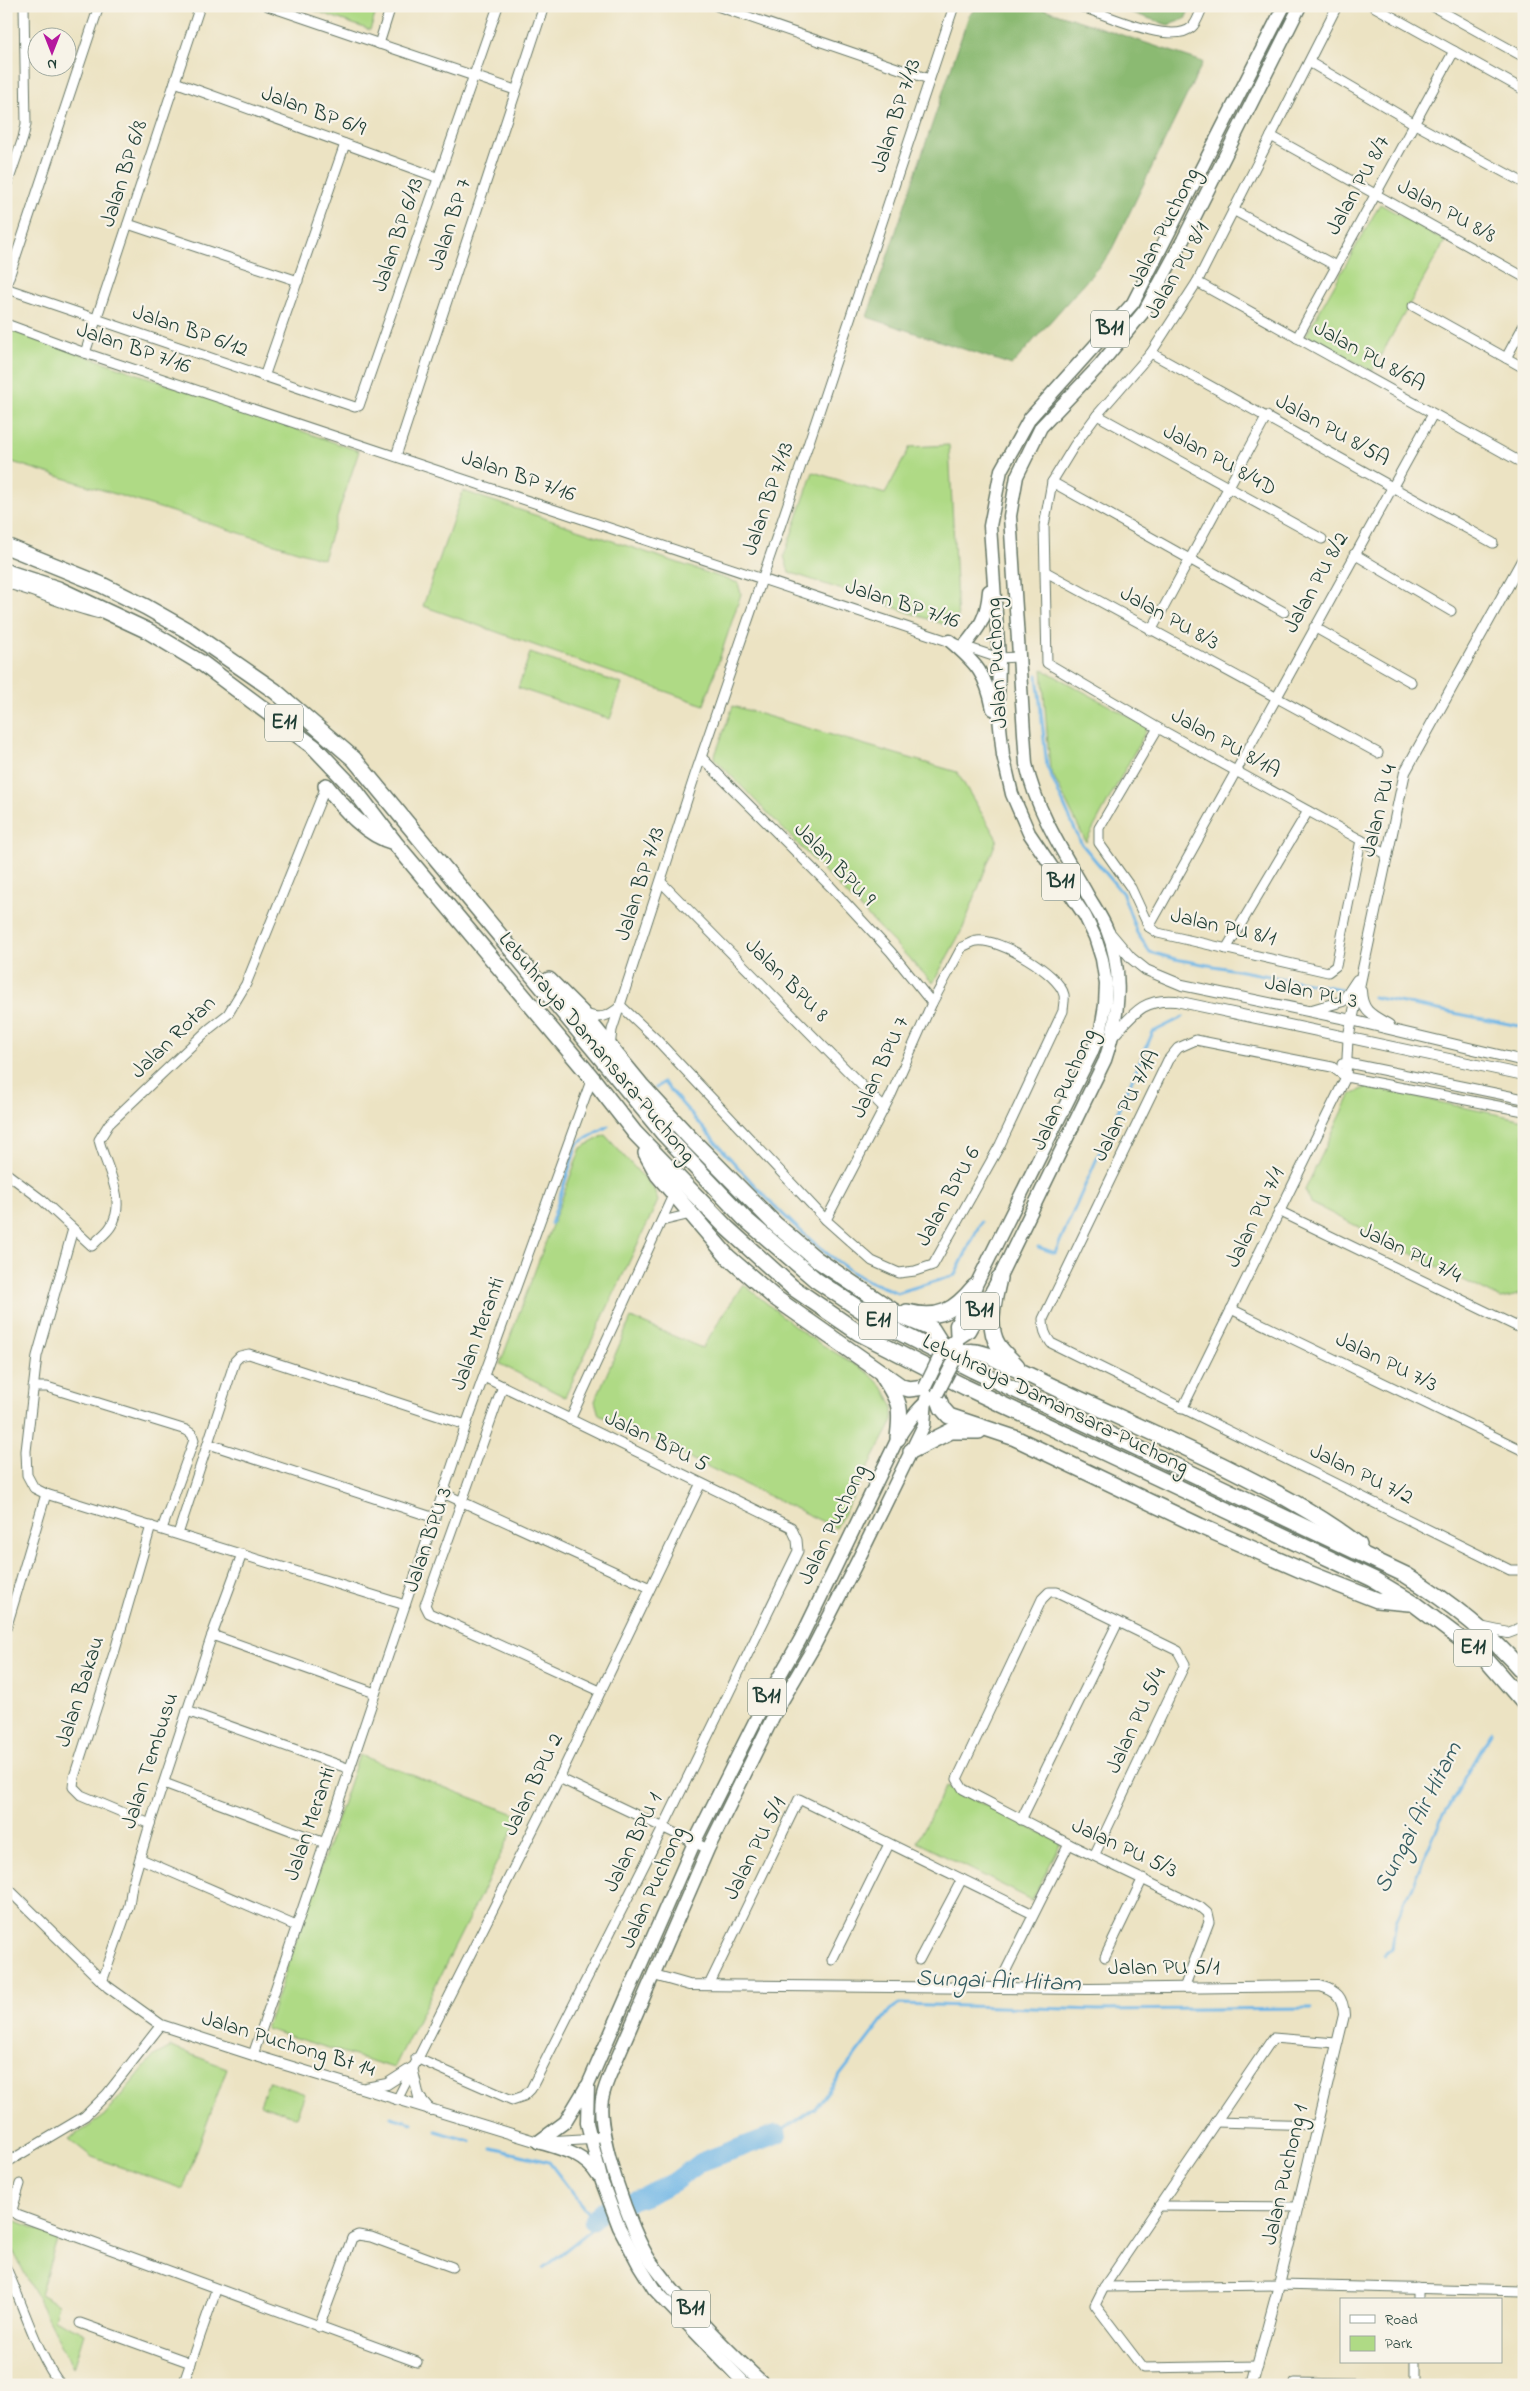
<svg xmlns="http://www.w3.org/2000/svg" width="1530" height="2391" viewBox="0 0 1530 2391" font-family="'Indie Flower',sans-serif">
<style>
.green{fill:#afda85;stroke:#678c5c}
.forest{fill:#8bba72;stroke:#557c53}
.lines{fill:none;stroke-linecap:round;stroke-linejoin:round}
.stream{stroke:#6eb6e6;stroke-width:3}
.river{stroke:#6eb6e6;stroke-width:19}
.minor-casing{stroke:#677766;stroke-width:11}
.tertiary-casing{stroke:#677766;stroke-width:12}
.primary-casing{stroke:#677766;stroke-width:15}
.motorway-casing{stroke:#677766;stroke-width:18}
.minor{stroke:#fff;stroke-width:9}
.tertiary{stroke:#fff;stroke-width:10}
.primary{stroke:#fff;stroke-width:12}
.motorway{stroke:#fff;stroke-width:15}
.primary-bridge-casing{stroke:#677766;stroke-width:15;stroke-linecap:butt}
.primary-bridge{stroke:#fff;stroke-width:12}
.labels{text-anchor:middle;dominant-baseline:central;stroke-width:4.5;stroke-linejoin:round;paint-order:stroke}
.shield{fill:#f7f3e8;stroke:#60746a;stroke-width:1}
.shield-label{font-size:21px;font-weight:bold;fill:#1f3d34}
.street-label{font-size:22px;fill:#1f3d34;stroke:#f7f3e8}
.water-label{font-size:24px;font-style:italic;fill:#335b60;stroke:#f7f3e8}
</style>
<rect width="100%" height="100%" fill="#f7f3e8"/>
<filter id="ink" filterUnits="userSpaceOnUse"><feTurbulence type="fractalNoise" baseFrequency=".02" numOctaves="2"/><feDisplacementMap in="SourceGraphic" scale="10" xChannelSelector="R" yChannelSelector="G"/><feConvolveMatrix kernelMatrix="1 2 1 2 8 2 1 2 1" color-interpolation-filters="sRGB"/></filter>
<filter id="wash" filterUnits="userSpaceOnUse"><feTurbulence type="fractalNoise" baseFrequency=".0096" numOctaves="4" result="noise"/><feDisplacementMap in="SourceGraphic" scale="20" xChannelSelector="R" yChannelSelector="G"/><feGaussianBlur stdDeviation="1.12" result="paint"/><feColorMatrix in="noise" values="0 0 0 0 0 0 0 0 0 0 0 0 0 0 0 0 0 1.4 0 .05"/><feComposite in="paint" operator="in"/></filter>
<g filter="url(#wash)">
<rect width="100%" height="100%" fill="#ece3c3"/>
<g class="green">
<path d="M302 6H378L370 30Z"/>
<path d="M1380 204 1445 241 1372 371 1306 335Z"/>
<path d="M6 328 359 451 323 559 6 460Z"/>
<path d="M949 445 958 622 946 625 789 572 784 556 813 472 885 494 910 447Z"/>
<path d="M463 491 738 583 741 594 704 705 423 606Z"/>
<path d="M530 653 622 684 610 719 518 688Z"/>
<path d="M1042 669 1148 727 1086 842 1050 769Z"/>
<path d="M733 706 957 772 997 839 963 928 933 983 714 758Z"/>
<path d="M1367 1087 1524 1120V1284L1518 1295 1501 1299 1311 1203 1305 1190 1351 1094Z"/>
<path d="M605 1135 654 1189 658 1201 565 1397 500 1364 581 1148Z"/>
<path d="M743 1284 806 1335 869 1373 885 1390 893 1406V1421L836 1528 599 1415 595 1401 631 1318 702 1348Z"/>
<path d="M359 1755 520 1816 394 2068 266 2029Z"/>
<path d="M946 1786 1061 1843 1032 1900 917 1842Z"/>
<path d="M171 2047 227 2068 183 2189 92 2157 69 2139 102 2118 154 2056Z"/>
<path d="M269 2081 305 2094 296 2117 260 2104Z"/>
<path d="M6 2217 58 2237 40 2294 58 2304 54 2319 84 2333 73 2368 6 2237Z"/>
</g>
<g class="forest">
<path d="M979 6H1035L1203 62 1109 255 1012 365 867 317 969 15Z"/>
<path d="M1112 6H1191L1185 19 1168 25Z"/>
</g>
<g class="lines">
<g class="stream">
<path d="M1037 675 1047 767 1081 843 1123 894 1137 933 1150 952 1175 959 1341 989"/>
<path d="M1373 997 1524 1027"/>
<path d="M656 1088 663 1082C720 1146 784 1227 855 1274 868 1282 884 1287 897 1293L955 1275 981 1222"/>
<path d="M551 1224 577 1144 608 1126"/>
<path d="M1038 1247 1055 1253 1153 1032 1183 1017"/>
<path d="M1384 1955 1392 1948 1396 1921 1440 1822 1492 1731"/>
<path d="M391 2117 412 2123"/>
<path d="M436 2131 470 2141"/>
<path d="M777 2134 815 2108 890 2010 899 2004 1098 2010 1312 2008"/>
<path d="M492 2148 549 2162 593 2220 591 2230 543 2268"/>
</g>
<path class="river" d="M593 2220 601 2212 646 2196 674 2182 701 2162 777 2134"/>
</g>
</g>
<g filter="url(#ink)">
<g class="lines">
<g class="minor-casing">
<g id="minor">
<path d="M99 6 7 283 8 289 355 407 359 406 498 6"/>
<path d="M268 6 515 90"/>
<path d="M717 6 929 79"/>
<path d="M1080 6C1104 14 1172 46 1192 27 1197 23 1200 12 1203 6"/>
<path d="M1337 6 1197 282 1151 353 1097 415 1074 446 1052 482 1044 526 1047 663 1158 728 1388 855"/>
<path d="M1373 6 1524 90"/>
<path d="M1432 6 1524 57"/>
<path d="M379 44 391 6"/>
<path d="M1309 62 1415 124 1524 183"/>
<path d="M175 82 439 178"/>
<path d="M1271 136 1524 277"/>
<path d="M6 188 23 138 26 124 24 6"/>
<path d="M1233 210 1336 266"/>
<path d="M128 224 298 281"/>
<path d="M1197 282 1524 464"/>
<path d="M1413 306 1524 368"/>
<path d="M6 324 85 353 999 658 1018 657"/>
<path d="M1297 338 1454 51"/>
<path d="M85 353 200 6"/>
<path d="M1151 353 1493 543"/>
<path d="M1506 358 1524 325"/>
<path d="M264 377 345 144"/>
<path d="M1097 415 1322 539"/>
<path d="M396 456 544 6"/>
<path d="M1052 482 1284 612"/>
<path d="M1354 554 1451 611"/>
<path d="M1046 572 1378 753"/>
<path d="M1314 627 1411 682"/>
<path d="M1151 631 1267 416"/>
<path d="M1158 728 1099 828V843L1131 888 1149 927 1158 933 1328 972 1336 966 1361 840"/>
<path d="M702 758 831 887 891 952 932 1003"/>
<path d="M661 882 884 1108"/>
<path d="M1149 927C1245 757 1338 585 1433 414"/>
<path d="M1226 949 1308 811"/>
<path d="M621 1006 657 1040 826 1220 872 1261 899 1273 915 1271 933 1265 1000 1145 1063 1011C1063 1006 1065 1000 1064 995 1059 973 999 938 977 941 973 941 967 945 962 947L932 1003 891 1095 826 1220"/>
<path d="M584 1013C600 1020 608 1017 621 1006"/>
<path d="M610 1048 612 1030 695 775 809 442 954 6"/>
<path d="M1342 1064 1348 1063 1524 1099"/>
<path d="M1524 1111 1346 1077 1332 1067 1196 1040 1178 1048 1168 1060 1043 1319C1043 1329 1045 1335 1051 1343L1510 1570H1524"/>
<path d="M6 1173 42 1200 92 1246C98 1239 107 1233 111 1226 128 1200 105 1166 99 1140L109 1124 209 1029 228 1014 246 984 326 786"/>
<path d="M1279 1211 1524 1330"/>
<path d="M662 1221 691 1214"/>
<path d="M73 1229 37 1356 26 1451 27 1475 34 1488 46 1494 405 1605"/>
<path d="M1231 1309 1524 1451"/>
<path d="M1518 1327 1524 1316"/>
<path d="M503 1386 425 1605 429 1613 600 1691"/>
<path d="M33 1387H47L186 1430 192 1434 194 1440 162 1529"/>
<path d="M1182 1409 1346 1077 1348 1039"/>
<path d="M570 1420 674 1193"/>
<path d="M209 1444 435 1518"/>
<path d="M443 1493 650 1588"/>
<path d="M178 1534 235 1361 240 1356 249 1354 466 1425"/>
<path d="M6 1629 46 1494"/>
<path d="M212 1635 375 1693"/>
<path d="M187 1711 350 1769"/>
<path d="M559 1778 708 1849"/>
<path d="M164 1783 325 1843"/>
<path d="M1021 1820 1118 1622"/>
<path d="M150 1824 81 1795 73 1787 74 1777 115 1650 151 1526"/>
<path d="M1094 1856 1185 1664 1178 1651 1057 1592H1049L1042 1599 957 1779 963 1789 1069 1844 1200 1907 1207 1913 1209 1922 1184 1988"/>
<path d="M141 1859 296 1926"/>
<path d="M1105 1957 1143 1878"/>
<path d="M832 1960 889 1844"/>
<path d="M919 1960 962 1879"/>
<path d="M102 1982 129 1905 132 1885 150 1824 212 1635 242 1554"/>
<path d="M709 1985 799 1799 1033 1914"/>
<path d="M997 1988 1069 1844"/>
<path d="M253 2055 466 1425 592 1078"/>
<path d="M416 2058 512 2100 524 2096 531 2089 663 1828 798 1551 797 1540 791 1527 484 1377"/>
<path d="M397 2100 559 1778 700 1485"/>
<path d="M1216 2122 1317 2125"/>
<path d="M6 2163 85 2116 107 2094 161 2025"/>
<path d="M20 2184 12 2210 17 2215 417 2362"/>
<path d="M1159 2206 1298 2207"/>
<path d="M6 2268C22 2302 38 2357 61 2385"/>
<path d="M1104 2287 1279 2285 1524 2291"/>
<path d="M1417 2300V2288"/>
<path d="M80 2323 191 2363"/>
<path d="M319 2327 352 2238 358 2235 371 2237 452 2267"/>
<path d="M1258 2366 1143 2368 1095 2305 1104 2287 1159 2206 1273 2038 1336 2043"/>
<path d="M1295 2383 1405 2385"/>
<path d="M183 2385 216 2290"/>
<path d="M1415 2385V2362"/>
</g>
</g>
<g class="tertiary-casing">
<g id="tertiary">
<path d="M6 583C38 591 66 606 98 613"/>
<path d="M1110 933 1131 958 1146 970 1182 985 1351 1020 1524 1061"/>
<path d="M1361 991C1362 1012 1372 1015 1389 1025"/>
<path d="M1312 1010 1343 1001 1357 980"/>
<path d="M1114 1035C1134 1013 1144 998 1176 1001L1524 1075"/>
<path d="M1348 1039 1405 772 1524 557"/>
<path d="M1480 1627 1508 1633 1524 1627"/>
<path d="M6 1887 108 1987 161 2025 253 2055 538 2142 590 2139 604 2135"/>
<path d="M654 1975 689 1985 1089 1989 1320 1986C1337 1991 1343 1997 1344 2015L1279 2285 1252 2385"/>
<path d="M366 2088 387 2084 412 2068 419 2097 430 2110"/>
</g>
</g>
<g class="primary-casing">
<g id="primary">
<path d="M950 641C977 664 986 674 993 709"/>
<path d="M964 646C980 627 987 617 989 591"/>
<path d="M957 1345 956 1325 1091 1054 1101 1029 1105 1005 1106 984 1102 959 1095 937 1085 916 1029 833 1012 794 1003 755 998 708 999 658 990 526 1001 470 1030 418 1133 303 1284 6"/>
<path d="M944 1348 969 1331 999 1278 1105 1060C1119 1019 1124 971 1107 930 1102 917 1093 905 1087 894 1063 852 1036 810 1026 764L1010 516 1017 476 1041 427 1099 366 1145 310 1183 240 1300 6"/>
<path d="M538 2142C561 2149 585 2154 598 2176"/>
<path d="M538 2142 565 2122 586 2087"/>
<path d="M746 2385 654 2289 639 2265 619 2227 602 2182 587 2123 588 2085 694 1843 763 1705 800 1640 898 1438C909 1421 919 1405 937 1394"/>
<path d="M765 2385C725 2348 683 2306 651 2262 631 2233 596 2133 602 2099 604 2089 608 2079 612 2070L708 1849 775 1713 813 1648 858 1560 924 1425 926 1399"/>
</g>
</g>
<g class="motorway-casing">
<g id="motorway">
<path d="M6 546 100 584 146 607 190 632 275 691 354 759 663 1133 745 1219 816 1280 879 1322 973 1370 1406 1575C1450 1602 1490 1634 1524 1673"/>
<path d="M6 572 58 589 148 631 203 664 314 747 353 788 395 843 592 1078 635 1133 727 1228 792 1287 859 1333 965 1387 1373 1579 1413 1603 1483 1656 1524 1703"/>
<path d="M326 786C345 809 365 834 394 842"/>
<path d="M549 980 581 1012 641 1085 690 1138 775 1224 816 1259 901 1316 932 1329 944 1348"/>
<path d="M646 1153 658 1175 728 1257 774 1297 902 1387 909 1389 925 1387"/>
<path d="M999 1278C995 1298 986 1326 998 1345 1003 1353 1011 1359 1017 1366"/>
<path d="M907 1312C939 1320 954 1311 974 1287"/>
<path d="M957 1355C969 1350 976 1351 988 1355 1064 1394 1144 1427 1222 1465 1270 1489 1316 1512 1359 1545"/>
<path d="M883 1376C900 1403 902 1406 898 1438"/>
<path d="M937 1394 942 1408 949 1416 1015 1438 1200 1526 1301 1570 1377 1600 1409 1603"/>
<path d="M911 1451 951 1431H979"/>
</g>
</g>
<use href="#minor" class="minor"/>
<use href="#tertiary" class="tertiary"/>
<use href="#primary" class="primary"/>
<use href="#motorway" class="motorway"/>
<g class="primary-bridge-casing">
<g id="primary-bridge">
<path d="M925 1387 944 1348"/>
<path d="M937 1394 957 1355"/>
</g>
</g>
<use href="#primary-bridge" class="primary-bridge"/>
</g>
</g>
<g class="labels">
<g class="shield">
<rect x="1091" y="310.5" width="38" height="37" rx="4"/>
<rect x="265" y="704.5" width="38" height="37" rx="4"/>
<rect x="1042" y="863.5" width="38" height="37" rx="4"/>
<rect x="961" y="1292.5" width="38" height="37" rx="4"/>
<rect x="859" y="1302.5" width="38" height="37" rx="4"/>
<rect x="1454" y="1629.5" width="38" height="37" rx="4"/>
<rect x="748" y="1678.5" width="38" height="37" rx="4"/>
<rect x="672" y="2290.5" width="38" height="37" rx="4"/>
</g>
<g class="shield-label">
<text x="1110" y="329">B11</text>
<text x="284" y="723">E11</text>
<text x="1061" y="882">B11</text>
<text x="980" y="1311">B11</text>
<text x="878" y="1321">E11</text>
<text x="1473" y="1648">E11</text>
<text x="767" y="1697">B11</text>
<text x="691" y="2309">B11</text>
</g>
<g class="street-label">
<text transform="translate(313 112) rotate(20)">Jalan BP 6/9</text>
<text transform="translate(897 116) rotate(-72)">Jalan BP 7/13</text>
<text transform="translate(125 174) rotate(-72)">Jalan BP 6/8</text>
<text transform="translate(1359 186) rotate(-61)">Jalan PU 8/7</text>
<text transform="translate(1446 212) rotate(29)">Jalan PU 8/8</text>
<text transform="translate(451 225) rotate(-72)">Jalan BP 7</text>
<text transform="translate(1165 228) rotate(-63)">Jalan Puchong</text>
<text transform="translate(399 235) rotate(-71)">Jalan BP 6/13</text>
<text transform="translate(1178 271) rotate(-60)">Jalan PU 8/1</text>
<text transform="translate(190 332) rotate(19)">Jalan BP 6/12</text>
<text transform="translate(133 349) rotate(19)">Jalan BP 7/16</text>
<text transform="translate(1369 357) rotate(29)">Jalan PU 8/6A</text>
<text transform="translate(1332 431) rotate(29)">Jalan PU 8/5A</text>
<text transform="translate(1219 461) rotate(29)">Jalan PU 8/4D</text>
<text transform="translate(518 477) rotate(19)">Jalan BP 7/16</text>
<text transform="translate(769 499) rotate(-71)">Jalan BP 7/13</text>
<text transform="translate(1317 583) rotate(-61)">Jalan PU 8/2</text>
<text transform="translate(902 605) rotate(18)">Jalan BP 7/16</text>
<text transform="translate(1169 619) rotate(29)">Jalan PU 8/3</text>
<text transform="translate(998 663) rotate(-93)">Jalan Puchong</text>
<text transform="translate(1225 744) rotate(29)">Jalan PU 8/1A</text>
<text transform="translate(1380 811) rotate(-76)">Jalan PU 4</text>
<text transform="translate(834 865) rotate(46)">Jalan BPU 9</text>
<text transform="translate(641 884) rotate(-72)">Jalan BP 7/13</text>
<text transform="translate(1223 928) rotate(13)">Jalan PU 8/1</text>
<text transform="translate(786 981) rotate(45)">Jalan BPU 8</text>
<text transform="translate(1311 993) rotate(12)">Jalan PU 3</text>
<text transform="translate(174 1038) rotate(-44)">Jalan Rotan</text>
<text transform="translate(596 1048) rotate(50)">Lebuhraya Damansara–Puchong</text>
<text transform="translate(881 1068) rotate(-65)">Jalan BPU 7</text>
<text transform="translate(1065 1090) rotate(-66)">Jalan Puchong</text>
<text transform="translate(1127 1106) rotate(-63)">Jalan PU 7/1A</text>
<text transform="translate(949 1197) rotate(-61)">Jalan BPU 6</text>
<text transform="translate(1256 1218) rotate(-64)">Jalan PU 7/1</text>
<text transform="translate(1410 1254) rotate(26)">Jalan PU 7/4</text>
<text transform="translate(479 1334) rotate(-70)">Jalan Meranti</text>
<text transform="translate(1386 1363) rotate(26)">Jalan PU 7/3</text>
<text transform="translate(1055 1405) rotate(26)">Lebuhraya Damansara–Puchong</text>
<text transform="translate(656 1442) rotate(26)">Jalan BPU 5</text>
<text transform="translate(1361 1475) rotate(26)">Jalan PU 7/2</text>
<text transform="translate(834 1525) rotate(-64)">Jalan Puchong</text>
<text transform="translate(429 1540) rotate(-71)">Jalan BPU 3</text>
<text transform="translate(81 1692) rotate(-72)">Jalan Bakau</text>
<text transform="translate(1137 1721) rotate(-65)">Jalan PU 5/4</text>
<text transform="translate(151 1761) rotate(-72)">Jalan Tembusu</text>
<text transform="translate(534 1785) rotate(-64)">Jalan BPU 2</text>
<text transform="translate(311 1824) rotate(-71)">Jalan Meranti</text>
<text transform="translate(634 1843) rotate(-64)">Jalan BPU 1</text>
<text transform="translate(756 1849) rotate(-63)">Jalan PU 5/1</text>
<text transform="translate(1124 1849) rotate(25)">Jalan PU 5/3</text>
<text transform="translate(654 1888) rotate(-66)">Jalan Puchong</text>
<text x="1164" y="1969">Jalan PU 5/1</text>
<text transform="translate(288 2045) rotate(17)">Jalan Puchong Bt 14</text>
<text transform="translate(1286 2175) rotate(-77)">Jalan Puchong 1</text>
</g>
<g class="water-label">
<text transform="translate(1419 1818) rotate(-63)">Sungai Air Hitam</text>
<text transform="translate(998 1982) rotate(2)">Sungai Air Hitam</text>
</g>
</g>
<rect width="1530" height="2391" fill="none" stroke="#f7f3e8" stroke-width="25"/>
<rect x="1340" y="2298" width="162" height="65" fill="#f7f3e8" stroke="#a1aaa0"/>
<rect x="1350" y="2315" width="25" height="8" fill="#ffffff" stroke="#a1aaa0"/>
<text x="1385" y="2324" font-size="15" fill="#1f3d34">Road</text>
<rect x="1350" y="2336" width="25" height="15" fill="#afda85" stroke="#a1aaa0"/>
<text x="1385" y="2348" font-size="15" fill="#1f3d34">Park</text>
<g transform="translate(52 52) rotate(180)"><circle r="24" fill="#f7f3e8" stroke="#a1aaa0"/>
<path d="M0-4L9 19L0 12L-9 19Z" fill="#b5179e"/>
<text y="-8" font-size="14" font-weight="bold" text-anchor="middle" fill="#1f3d34">N</text>
</g>
</svg>
